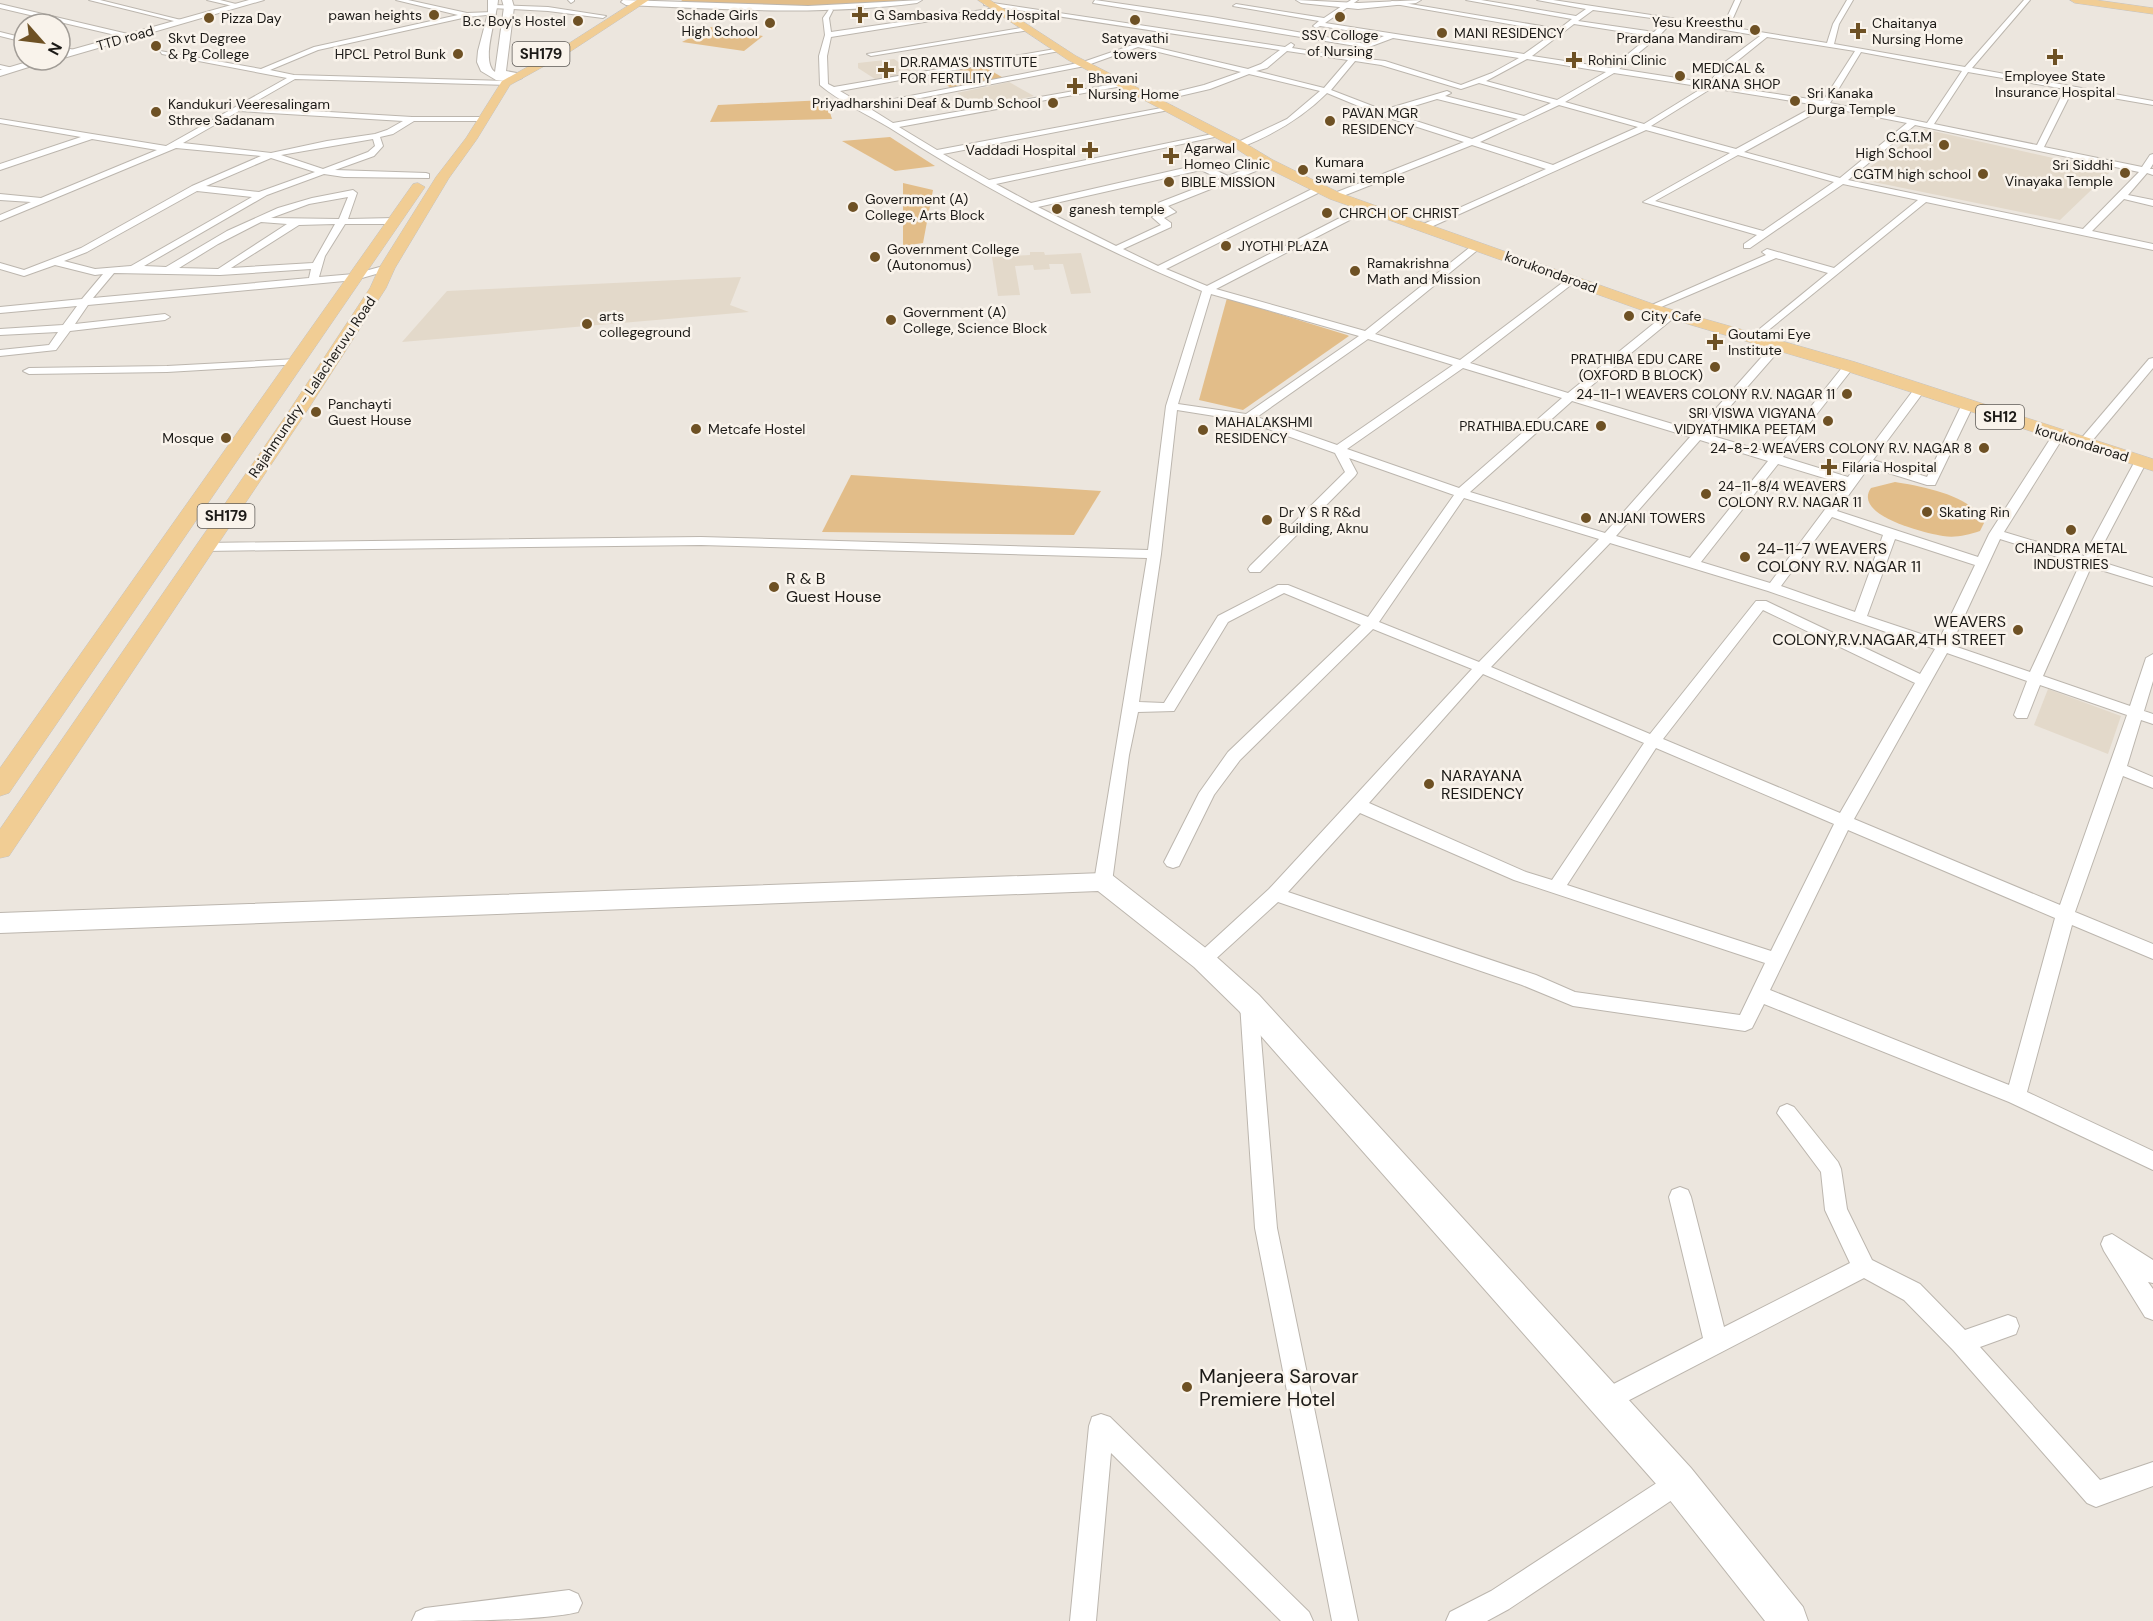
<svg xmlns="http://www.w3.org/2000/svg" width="2153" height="1621" viewBox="0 0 2153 1621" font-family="'DM Sans',sans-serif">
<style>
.built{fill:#e3d9ca}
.green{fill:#e2bd89}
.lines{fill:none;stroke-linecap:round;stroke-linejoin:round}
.street-casing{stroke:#bcb6ae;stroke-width:2}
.secondary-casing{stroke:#bcb6ae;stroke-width:2}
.primary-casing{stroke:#c4c3c3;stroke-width:1}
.street{fill:#fff;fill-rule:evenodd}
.secondary{fill:#fff;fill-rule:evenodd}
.primary{fill:#f1cd94;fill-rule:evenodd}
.poi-dot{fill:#6e5124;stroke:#f9f3eb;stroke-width:2}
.labels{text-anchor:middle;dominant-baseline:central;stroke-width:5;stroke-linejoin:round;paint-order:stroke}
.far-poi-label{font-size:14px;fill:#1c1a17;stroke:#f9f3eb;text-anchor:start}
.far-street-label{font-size:14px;fill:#1c1a17;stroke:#f9f3eb}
.shield{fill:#f9f3eb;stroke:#5e5b57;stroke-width:1.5}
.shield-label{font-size:15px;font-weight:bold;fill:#1c1a17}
.poi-label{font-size:16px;fill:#1c1a17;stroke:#f9f3eb;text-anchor:start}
.near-poi-label{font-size:20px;fill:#1c1a17;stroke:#f9f3eb;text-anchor:start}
</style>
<rect width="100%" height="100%" fill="#ece6de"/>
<g class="built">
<path d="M894 59 914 73 875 79 858 68V63Z"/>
<path d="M1009 82 1034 96 981 107 957 93Z"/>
<path d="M1924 129 2111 171 2060 220 1854 178Z"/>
<path d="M1030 252H1044L1045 255 1081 253 1091 293 1071 294 1063 264H1049L1050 269 1034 270 1033 265 1015 266 1020 295 998 296 992 257 1030 255Z"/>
<path d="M741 277 730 305 749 312 402 342 447 291Z"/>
<path d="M2048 689 2121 716 2108 754 2034 725Z"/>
</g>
<g class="green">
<path d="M682 0H906L812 8 680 3Z"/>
<path d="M711 27 763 36 744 51 682 42Z"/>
<path d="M981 65 1007 80 955 90 927 74Z"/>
<path d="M826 100 832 119 710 122 718 105Z"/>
<path d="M890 137 935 166 895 171 842 141Z"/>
<path d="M903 183 933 190 923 243 903 246Z"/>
<path d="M1227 298 1347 335 1349 336 1243 410 1199 400Z"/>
<path d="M851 475 1101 491 1074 535 822 532Z"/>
<path d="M1895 482C1921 486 1975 496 1984 523L1980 531C1967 535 1956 538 1943 536 1924 533 1852 515 1871 488Z"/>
</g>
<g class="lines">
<g class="street-casing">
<g id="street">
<path d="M89 0H100L185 21 182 23Z"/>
<path d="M207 0H220L240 5 237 7Z"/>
<path d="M396 0H408L467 13 493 12 496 14 467 17 318 50 270 70 294 75 506 81 509 85 295 79 246 107 412 117H486V121H414L393 134 380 137 383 146 374 156 335 170 426 173 429 174V178L344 177 324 174 267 195 144 266 166 267 227 231 278 208 312 198 353 190 357 193 348 219 395 218 400 221 395 224H345L325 256 319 277 354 274 387 265 392 268 390 270 355 280 88 305 75 324 165 314 170 317 165 320 70 331 56 350 0 356V350L49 345 58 332 0 335V329L63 325 77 306 0 313V307L82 299 103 274 95 275 55 265 24 276 0 269V263L24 270 81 248 192 186 261 156 176 148 0 221V215L31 202 0 200V194L41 198 157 150 92 139 0 170V164L81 137 0 123V119L166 146 287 78 162 54 160 51 261 69 314 47 458 15ZM239 111 403 121 387 130 375 134 327 141 271 153 183 143ZM373 139 375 146 368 152 323 169 281 155ZM271 158 315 172 259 192 206 186ZM197 191 252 197 131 266 95 269 64 261 87 252ZM348 197 339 219 271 218 309 204ZM261 222 287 224 218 269 179 268 218 244ZM335 224 313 263 231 268 299 225ZM311 269 309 278 93 298 114 273 220 275Z"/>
<path d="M568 0H574V1L571 3Z"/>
<path d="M1095 0 1212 17 1366 44 1384 36 1320 26 1316 28 1313 26 1319 21 1233 6 1236 4 1324 18 1351 0H1358L1325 23 1524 54 1555 32 1389 3 1392 1 1559 29 1572 19 1466 0H1481L1576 16 1586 9 1537 0H1553L1723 26 1735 0H1741L1729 27 1827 43 1833 24 1847 0H1853L1839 24 1834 44 1965 67 2024 0H2030L1972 68 2153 101V105L2072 91 2044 147 2142 167 2150 155 2153 154V164L2150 169H2153V175L2147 173 2128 195 2153 200V206L2124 199 2092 231 2153 244V250L1926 202 1755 341 1750 338 1751 336 1828 273 1776 258 1654 310 1645 308 1766 255 1762 252 1767 249 1834 268 1918 200 1843 184 1750 248H1744V244L1757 235 1643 202 1730 153 1646 130 1422 231 1417 228 1419 226 1546 169 1472 145 1338 198H1332V194L1464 142 1380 115 1327 93C1302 118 1274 134 1242 147H1236V143L1287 119 1320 91 1249 74 1210 89 1154 102 1150 100 1151 98 1204 85 1241 72 1138 47 1085 66 869 108 893 123 1125 82 1122 86 899 127 937 150 1172 106 1173 108 1169 110 943 154 989 180 1222 132 1223 134 1219 136 996 184 1031 203 1202 164 1228 176 1265 161H1271V165L1168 206 1176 212 1164 218 1171 223V227L1123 249 1158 266 1316 187H1322V191L1166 269 1207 286 1365 205H1371V209L1216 289 1365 331 1474 244H1480V248L1375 334 1460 360 1570 277H1576V281L1470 363 1568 393 1668 312H1676V316L1579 396 1696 431 1775 342H1783V346L1706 434 1773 454 1845 364H1853V368L1783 457 1848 477 1915 388 1919 387 1925 390 1873 460 1927 477 1961 406 1963 404H1971L1973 406 1935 485H1927L1869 467 1837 511 1978 557 1989 534 2054 433H2062L2064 436 2004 532 2084 556 2135 461 2141 457 2145 458 2147 461 2095 560 2153 578V586L2091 567 2043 676 2130 706 2146 658 2153 654V681L2144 711 2153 714V724L2141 720 2127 766 2153 777V788L2123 776 2075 912 2153 944V959L2072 925 2027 1092 2153 1151V1170L2009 1102 1764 1004 1752 1028 1745 1031 1573 1006 1522 985 1278 902 1209 965 1203 967 1197 965 1194 960 1197 955 1269 889 1472 669 1373 629 1240 760 1214 795 1179 866 1173 868 1167 866 1164 862 1199 793 1228 752 1361 625 1284 593 1228 622 1174 711 1138 712 1129 755 1112 882 1109 887 1103 888 1097 887 1094 882 1147 558 701 545 204 551 197 547 204 543 701 537 1148 550 1166 406 1202 291C1095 246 989 192 890 128 868 115 839 101 820 85L819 56 825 35 823 18 830 8 833 10 829 18 831 32 996 8 999 10 831 37 827 56 828 84 834 87 1061 48 1065 50 840 91 864 105 1083 62 1147 40 1150 42 1145 45 1248 69 1261 64 1280 50 984 5 986 2 1285 47 1291 43 1294 45 1292 48 1351 57 1362 47 1093 3ZM1593 10 1666 20 1654 32 1578 21ZM1673 21 1760 36 1725 62 1709 83 1619 69 1659 36ZM1574 24 1650 36 1611 68 1532 56ZM1767 37 1855 51 1823 101 1716 85 1731 66ZM1393 38 1519 58 1492 73 1461 85 1385 61 1359 58 1369 47ZM1287 51 1348 60 1324 88 1256 71 1267 68ZM1861 52 1962 71 1927 123 1830 103ZM1527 59 1606 72 1557 100 1486 81ZM1355 61 1381 65 1461 89 1479 83 1551 103 1524 116 1445 96 1451 93 1447 91 1383 110 1331 90ZM1968 72 2065 89 2037 145 1934 124ZM1614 73 1704 87 1644 124 1565 102ZM1712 88 1817 105 1736 149 1651 126ZM1437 99 1518 119 1472 139 1391 113ZM1559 105 1638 127 1553 165 1480 142ZM1826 107 1907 123 1840 178 1744 152ZM1915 125 2139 172 2083 229 1848 180ZM1738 155 1834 182 1763 231 1655 201ZM1201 170 1220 179 1158 203V207L1164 211 1152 217 1161 225 1116 246 1038 207ZM1211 294 1359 336 1246 414 1178 404ZM1368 339 1453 365 1337 445 1257 417ZM1463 368 1562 398 1459 488 1347 449ZM1572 401 1690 437 1605 533 1470 492ZM1177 410 1246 421 1335 453 1345 472 1250 566 1248 569 1250 572H1260L1355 476 1357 473 1349 458 1454 495 1368 617 1288 585H1278L1218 616 1164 703 1139 702 1161 554ZM1700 440 1768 461 1690 558 1616 536ZM1778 464 1844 484 1770 583 1701 562ZM1464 498 1599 539 1479 662 1379 622ZM1832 517 1883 535 1855 612 1781 586ZM1895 539 1975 565 1939 640 1867 616ZM2000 539 2080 564 2030 672 1951 645ZM1610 543 1768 591 1935 649 1920 674 1766 601H1756L1650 734 1491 667ZM1763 610 1915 683 1840 813 1663 739ZM1947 653 2027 681 2014 715 2017 718H2027L2040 685 2127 715 2060 905 1854 819ZM1483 674 1644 743 1552 880 1526 872 1369 803ZM1656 748 1834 824 1771 951 1567 885ZM1360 813 1514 880 1765 963 1740 1015 1575 992 1536 975 1288 892ZM1848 830 2055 918 2009 1085 1770 990Z"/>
<path d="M0 4 128 34 131 36 128 38 0 8Z"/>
<path d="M494 5 548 7 606 16 603 18 548 11 492 8Z"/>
<path d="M1027 27 1029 30 871 56 867 54Z"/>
<path d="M0 32 24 38V42L0 36Z"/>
<path d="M60 46 77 51 79 52 75 54 60 50Z"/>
<path d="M0 65 13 68 14 70 10 72 0 69Z"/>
<path d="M2153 358V368L2087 447H2079V441L2149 359Z"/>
<path d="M296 359 300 360V364L167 372 29 374 23 371 29 368 167 366Z"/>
<path d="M1249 995 1256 998 1258 1003 1277 1228 1358 1621H1332L1255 1228 1240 1003 1242 998Z"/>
<path d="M1787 1104 1794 1107 1838 1162 1841 1169 1847 1209 1872 1260 1920 1284 1965 1330 2008 1315 2016 1318 2019 1326 2016 1334 1980 1347 2100 1480 2153 1462V1486L2096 1507 2087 1503 1953 1350 1904 1300 1864 1278 1614 1408 1606 1412 1598 1408 1594 1400 1598 1392 1703 1338 1669 1197 1672 1190 1680 1187 1688 1190 1691 1197 1724 1327 1850 1263 1825 1210 1821 1172 1777 1113 1780 1107Z"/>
<path d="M2112 1234 2153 1260V1283L2148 1282 2153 1289V1320L2145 1317 2104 1251 2101 1244 2104 1237Z"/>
<path d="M1101 1414 1110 1417 1309 1612 1313 1621H1281L1111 1453 1096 1621H1070L1089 1426 1092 1417Z"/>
<path d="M1678 1469 1687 1472 1690 1481 1687 1490 1509 1609 1487 1621H1446L1450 1612 1491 1591Z"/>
<path d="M569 1590 578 1594 582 1603 578 1612C540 1621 456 1621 412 1621L416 1612 425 1608Z"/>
</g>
</g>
<g class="secondary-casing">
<g id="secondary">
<path d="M249 0H264L60 59V53Z"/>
<path d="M488 0H498C497 17 480 62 495 72L504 7 502 0H512L514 7 506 71 522 74V78L512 82 496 80 481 71 477 62 478 51 488 13Z"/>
<path d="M623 0 808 6 922 0 917 3C820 16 724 9 626 5L621 2Z"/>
<path d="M1296 0 1358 3 1421 0 1416 3 1358 9 1301 3Z"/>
<path d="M34 60H51L0 76V70Z"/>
<path d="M1103 873 1112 875 1212 953 1259 995 1691 1468 1803 1607 1808 1621H1765L1665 1494 1239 1011 1194 967 1098 891 0 933V913Z"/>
</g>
</g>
<g class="primary-casing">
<g id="primary">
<path d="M637 0H649L568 53 510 85 477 139 449 178 395 268 386 288 305 414 9 856 0 858V829L287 414 370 288 379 268 436 177 466 138 502 81 560 49Z"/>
<path d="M978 0H990L1076 56 1243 142 1273 160 1340 193 1656 305 1855 362 2153 459V471L1843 370 1644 311 1330 199 1263 166 1235 148 1068 60Z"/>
<path d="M2070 0H2096L2153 8V14L2075 3Z"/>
<path d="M418 183 425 187 9 793 0 796V768L413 184Z"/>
</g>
</g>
<use href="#street" class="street"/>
<use href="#secondary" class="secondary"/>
<use href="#primary" class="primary"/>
</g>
<g class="poi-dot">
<circle cx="434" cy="15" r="6"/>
<path d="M857 6h6v6h6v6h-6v6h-6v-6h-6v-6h6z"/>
<circle cx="1340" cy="17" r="6"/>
<circle cx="209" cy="18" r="6"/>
<circle cx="1135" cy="20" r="6"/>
<circle cx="578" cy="21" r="6"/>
<circle cx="770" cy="23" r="6"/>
<circle cx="1755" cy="30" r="6"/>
<path d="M1855 22h6v6h6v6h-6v6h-6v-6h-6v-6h6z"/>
<circle cx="1442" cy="33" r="6"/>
<circle cx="156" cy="46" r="6"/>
<circle cx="458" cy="54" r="6"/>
<path d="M2052 48h6v6h6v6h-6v6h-6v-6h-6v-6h6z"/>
<path d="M1571 51h6v6h6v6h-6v6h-6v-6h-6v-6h6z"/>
<path d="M883 61h6v6h6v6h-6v6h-6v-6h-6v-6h6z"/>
<circle cx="1680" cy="76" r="6"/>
<path d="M1072 77h6v6h6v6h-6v6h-6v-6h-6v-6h6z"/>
<circle cx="1795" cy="101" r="6"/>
<circle cx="1053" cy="103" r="6"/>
<circle cx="156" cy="112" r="6"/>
<circle cx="1330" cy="121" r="6"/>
<circle cx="1944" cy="145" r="6"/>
<path d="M1087 141h6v6h6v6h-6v6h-6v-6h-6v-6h6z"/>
<path d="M1168 147h6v6h6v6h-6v6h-6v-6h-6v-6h6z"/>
<circle cx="1303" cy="170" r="6"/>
<circle cx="2125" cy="173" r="6"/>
<circle cx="1983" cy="174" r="6"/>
<circle cx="1169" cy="182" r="6"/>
<circle cx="853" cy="207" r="6"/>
<circle cx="1057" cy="209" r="6"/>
<circle cx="1327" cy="213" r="6"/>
<circle cx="1226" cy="246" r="6"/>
<circle cx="875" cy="257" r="6"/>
<circle cx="1355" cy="271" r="6"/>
<circle cx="1629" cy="316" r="6"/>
<circle cx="891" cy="320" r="6"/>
<circle cx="587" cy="324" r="6"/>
<path d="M1712 333h6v6h6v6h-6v6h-6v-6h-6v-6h6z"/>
<circle cx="1715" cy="367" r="6"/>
<circle cx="1847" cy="394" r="6"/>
<circle cx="316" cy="412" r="6"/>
<circle cx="1828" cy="421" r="6"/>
<circle cx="1601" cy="426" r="6"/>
<circle cx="696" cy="429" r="6"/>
<circle cx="1203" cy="430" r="6"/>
<circle cx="226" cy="438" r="6"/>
<circle cx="1984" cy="448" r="6"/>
<path d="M1826 458h6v6h6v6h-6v6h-6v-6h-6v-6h6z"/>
<circle cx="1706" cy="494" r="6"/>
<circle cx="1927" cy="512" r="6"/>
<circle cx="1586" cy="518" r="6"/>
<circle cx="1267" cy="520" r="6"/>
<circle cx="2071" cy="530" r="6"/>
<circle cx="1745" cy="557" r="6"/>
<circle cx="774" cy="587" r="6"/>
<circle cx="2018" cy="630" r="6"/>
<circle cx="1429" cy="784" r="6"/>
<circle cx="1187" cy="1387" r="6"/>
</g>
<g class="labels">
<g class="far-poi-label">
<text x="422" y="15" text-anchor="end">pawan heights</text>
<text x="758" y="15" text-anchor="end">Schade Girls<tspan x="758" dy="16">High School</tspan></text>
<text x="874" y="15">G Sambasiva Reddy Hospital</text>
<text x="221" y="18">Pizza Day</text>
<text x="566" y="21" text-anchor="end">B.c. Boy's Hostel</text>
<text x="1743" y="22" text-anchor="end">Yesu Kreesthu<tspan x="1743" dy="16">Prardana Mandiram</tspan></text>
<text x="1872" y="23">Chaitanya<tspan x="1872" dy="16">Nursing Home</tspan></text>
<text x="1454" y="33">MANI RESIDENCY</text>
<text x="1340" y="35" text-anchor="middle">SSV Colloge<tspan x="1340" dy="16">of Nursing</tspan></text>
<text x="168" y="38">Skvt Degree<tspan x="168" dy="16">&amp; Pg College</tspan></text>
<text x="1135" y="38" text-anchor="middle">Satyavathi<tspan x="1135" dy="16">towers</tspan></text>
<text x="446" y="54" text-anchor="end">HPCL Petrol Bunk</text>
<text x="1588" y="60">Rohini Clinic</text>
<text x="900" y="62">DR.RAMA'S INSTITUTE<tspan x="900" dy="16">FOR FERTILITY</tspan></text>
<text x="1692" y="68">MEDICAL &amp;<tspan x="1692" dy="16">KIRANA SHOP</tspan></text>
<text x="2055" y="76" text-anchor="middle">Employee State<tspan x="2055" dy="16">Insurance Hospital</tspan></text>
<text x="1088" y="78">Bhavani<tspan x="1088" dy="16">Nursing Home</tspan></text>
<text x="1807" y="93">Sri Kanaka<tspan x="1807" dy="16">Durga Temple</tspan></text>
<text x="1041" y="103" text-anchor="end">Priyadharshini Deaf &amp; Dumb School</text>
<text x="168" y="104">Kandukuri Veeresalingam<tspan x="168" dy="16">Sthree Sadanam</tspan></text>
<text x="1342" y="113">PAVAN MGR<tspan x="1342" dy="16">RESIDENCY</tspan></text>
<text x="1932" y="137" text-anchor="end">C.G.T.M<tspan x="1932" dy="16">High School</tspan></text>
<text x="1184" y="148">Agarwal<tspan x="1184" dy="16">Homeo Clinic</tspan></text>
<text x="1076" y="150" text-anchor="end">Vaddadi Hospital</text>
<text x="1315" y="162">Kumara<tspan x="1315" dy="16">swami temple</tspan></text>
<text x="2113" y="165" text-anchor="end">Sri Siddhi<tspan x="2113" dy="16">Vinayaka Temple</tspan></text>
<text x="1971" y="174" text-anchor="end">CGTM high school</text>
<text x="1181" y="182">BIBLE MISSION</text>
<text x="865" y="199">Government (A)<tspan x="865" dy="16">College, Arts Block</tspan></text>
<text x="1069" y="209">ganesh temple</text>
<text x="1339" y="213">CHRCH OF CHRIST</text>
<text x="1238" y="246">JYOTHI PLAZA</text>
<text x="887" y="249">Government College<tspan x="887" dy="16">(Autonomus)</tspan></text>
<text x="1367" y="263">Ramakrishna<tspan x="1367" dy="16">Math and Mission</tspan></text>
<text x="903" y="312">Government (A)<tspan x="903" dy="16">College, Science Block</tspan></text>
<text x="599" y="316">arts<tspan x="599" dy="16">collegeground</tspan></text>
<text x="1641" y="316">City Cafe</text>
<text x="1728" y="334">Goutami Eye<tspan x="1728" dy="16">Institute</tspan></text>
<text x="1703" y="359" text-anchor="end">PRATHIBA EDU CARE<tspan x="1703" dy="16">(OXFORD B BLOCK)</tspan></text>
<text x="1835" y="394" text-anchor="end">24-11-1 WEAVERS COLONY R.V. NAGAR 11</text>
<text x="328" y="404">Panchayti<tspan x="328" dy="16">Guest House</tspan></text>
<text x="1816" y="413" text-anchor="end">SRI VISWA VIGYANA<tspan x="1816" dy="16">VIDYATHMIKA PEETAM</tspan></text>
<text x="1215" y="422">MAHALAKSHMI<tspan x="1215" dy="16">RESIDENCY</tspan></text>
<text x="1589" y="426" text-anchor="end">PRATHIBA.EDU.CARE</text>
<text x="708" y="429">Metcafe Hostel</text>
<text x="214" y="438" text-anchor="end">Mosque</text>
<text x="1972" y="448" text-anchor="end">24-8-2 WEAVERS COLONY R.V. NAGAR 8</text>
<text x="1842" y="467">Filaria Hospital</text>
<text x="1718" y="486">24-11-8/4 WEAVERS<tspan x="1718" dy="16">COLONY R.V. NAGAR 11</tspan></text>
<text x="1279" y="512">Dr Y S R R&amp;d<tspan x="1279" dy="16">Building, Aknu</tspan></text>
<text x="1939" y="512">Skating Rin</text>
<text x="1598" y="518">ANJANI TOWERS</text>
<text x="2071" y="548" text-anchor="middle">CHANDRA METAL<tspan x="2071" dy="16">INDUSTRIES</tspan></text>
</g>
<g class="far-street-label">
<text transform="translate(125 38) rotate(-16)">TTD road</text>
<text transform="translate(1551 272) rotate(20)">korukondaroad</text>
<text transform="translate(312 387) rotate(-56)">Rajahmundry - Lalacheruvu Road</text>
<text transform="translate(2082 443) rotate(17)">korukondaroad</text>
</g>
<g class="shield">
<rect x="512.5" y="42" width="57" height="24" rx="4.5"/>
<rect x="1976" y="405" width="48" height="24" rx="4.5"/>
<rect x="197.5" y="504" width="57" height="24" rx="4.5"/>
</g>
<g class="shield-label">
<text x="541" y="54">SH179</text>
<text x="2000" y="417">SH12</text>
<text x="226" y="516">SH179</text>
</g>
<g class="poi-label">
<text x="1757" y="548">24-11-7 WEAVERS<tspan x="1757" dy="18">COLONY R.V. NAGAR 11</tspan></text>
<text x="786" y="578">R &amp; B<tspan x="786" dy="18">Guest House</tspan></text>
<text x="2006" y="621" text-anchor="end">WEAVERS<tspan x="2006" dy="18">COLONY,R.V.NAGAR,4TH STREET</tspan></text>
<text x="1441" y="775">NARAYANA<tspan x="1441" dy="18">RESIDENCY</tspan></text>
</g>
<g class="near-poi-label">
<text x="1199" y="1376">Manjeera Sarovar<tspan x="1199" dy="23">Premiere Hotel</tspan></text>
</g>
</g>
<g transform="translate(42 42) rotate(118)"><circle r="28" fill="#f9f3eb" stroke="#a19c96" stroke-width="1.5"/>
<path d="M0-4.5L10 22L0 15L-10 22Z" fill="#6e5124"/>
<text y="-9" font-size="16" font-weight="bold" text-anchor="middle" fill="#1c1a17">N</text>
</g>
</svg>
